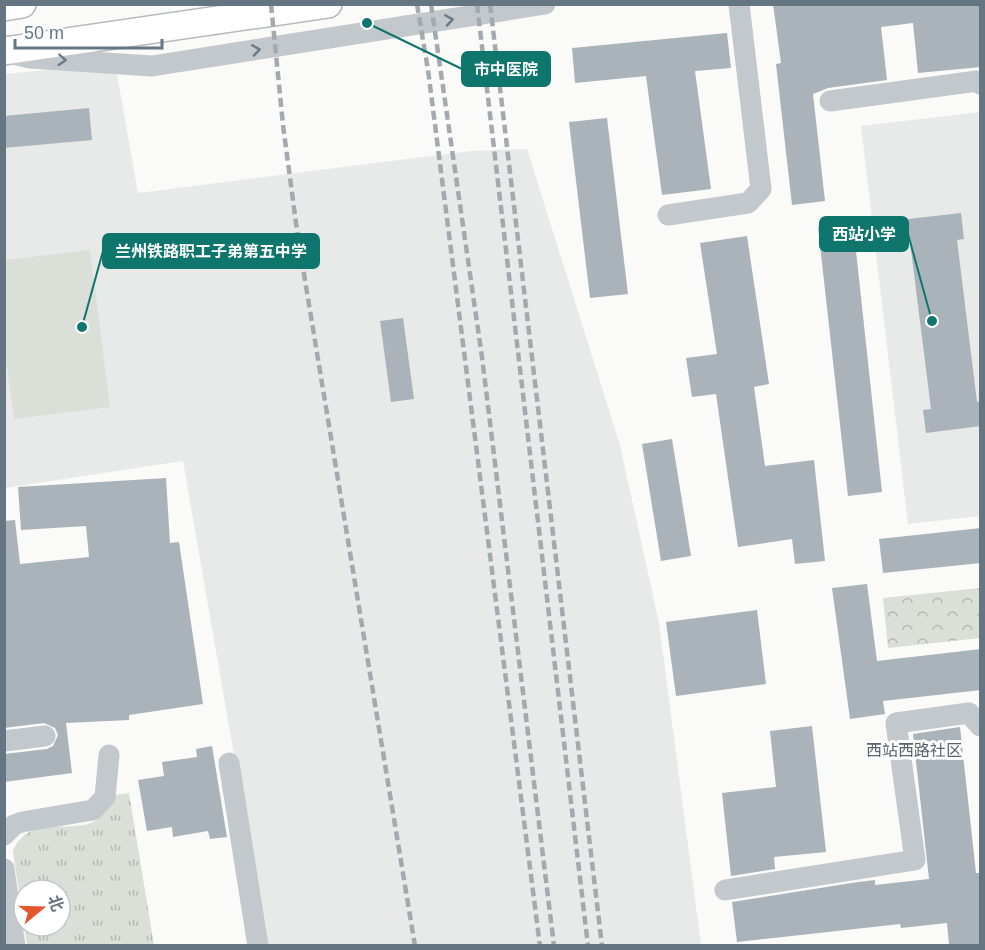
<svg xmlns="http://www.w3.org/2000/svg" width="985" height="950" viewBox="0 0 985 950" font-family="Arial,'Noto Sans SC',sans-serif">
<style>
.built{fill:#e8e9e9}
.grass{fill:#dadfd7}
.forest{fill:url(#forest-crowns)}
.park{fill:url(#park-tufts);fill-rule:evenodd}
.building{fill:#aab3b9}
.lines{fill:none;stroke-linecap:round;stroke-linejoin:round}
.major-casing{stroke:#b5babe;stroke-width:30}
.minor{stroke:#c3c8cc;stroke-width:21}
.major{stroke:#fff;stroke-width:27}
.rail{stroke:#a2aab0;stroke-width:4.5;stroke-dasharray:9 4.5;stroke-linecap:butt}
.oneway{stroke:#6a7a87}
.labels{text-anchor:middle;dominant-baseline:central;stroke-width:6;stroke-linejoin:round;paint-order:stroke}
.neighbourhood-label{font-size:16px;fill:#57646e;stroke:#fff}
.leader{fill:none;stroke:#0f766e;stroke-width:2}
.callout-dot{fill:#0f766e;stroke:#fff;stroke-width:2}
.callout{fill:#0f766e;stroke:#0f766e;stroke-width:2}
.callout-label{font-size:16px;text-anchor:middle;font-weight:bold;fill:#fff}
</style>
<defs>
<pattern id="forest-crowns" width="20" height="18" patternUnits="userSpaceOnUse" patternTransform="scale(1.5)"><rect width="20" height="18" fill="#dadfd7"/><path d="M2 6a3 3 0 1 1 6 0M12 15a3 3 0 1 1 6 0" fill="none" stroke="#b4b9b4"/></pattern>
<pattern id="park-tufts" width="24" height="20" patternUnits="userSpaceOnUse" patternTransform="scale(1.5)"><rect width="24" height="20" fill="#dadfd7"/><path d="M3 7l-1-3M5 7V3M7 7l1-3M15 17l-1-3M17 17v-4M19 17l1-3" fill="none" stroke="#b4b9b4"/></pattern>
</defs>
<rect width="100%" height="100%" fill="#fafaf8"/>
<g class="built">
<path d="M115 63 138 193 471 151 527 149 620 445 659 623 701 945H267L183 461 5 488V74Z"/>
<path d="M980 112V516L908 524 861 126Z"/>
</g>
<path class="grass" d="M90 250 110 407 14 419 4 347 5 260Z"/>
<path class="forest" d="M980 588V638L888 648 883 598Z"/>
<path class="park" d="M129 793 154 945H27L13 852C25 817 64 832 91 823 103 818 109 805 115 795ZM24 890H60V926H24Z"/>
<g class="building">
<path d="M773 4H981V67L918 73 913 23 881 27 887 80 828 88 813 94 825 201 792 205 776 64 781 63Z"/>
<path d="M727 33 731 68 695 71 711 189 662 195 646 76 575 83 572 48Z"/>
<path d="M89 108 92 140 4 148V116Z"/>
<path d="M607 118 628 294 590 298 569 122Z"/>
<path d="M961 213 964 239 957 240 977 402 981 401V426L926 433 923 410 931 409 910 242 902 243 899 220Z"/>
<path d="M853 223 882 492 848 496 818 227Z"/>
<path d="M747 236 769 384 754 387 765 466 814 460 825 561 795 564 792 539 738 547 716 394 692 397 686 358 717 354 700 243Z"/>
<path d="M403 318 414 399 391 402 380 321Z"/>
<path d="M672 439 691 556 661 561 642 444Z"/>
<path d="M166 478 170 543 179 542 203 704 129 715V720L66 723 72 773 4 782V754L47 749 53 746 58 735 55 728 44 723 4 728V521L15 520 20 564 89 557 86 526 21 530 18 487Z"/>
<path d="M981 528V563L883 573 879 539Z"/>
<path d="M867 584 877 661 981 649V690L883 701 885 714 850 719 832 588Z"/>
<path d="M757 610 766 684 676 696 666 622Z"/>
<path d="M812 726 826 852 774 857 775 869 731 876 722 793 776 787 770 731Z"/>
<path d="M960 727 976 873H981V945H949L947 923 901 928 900 924 737 942 732 902 858 882 875 880V885L929 879 913 734Z"/>
<path d="M212 746 227 837 210 839 208 831 173 837 172 827 147 831 138 780 164 776 162 762 197 757 196 749Z"/>
</g>
<g class="lines">
<g class="major-casing">
<g id="major">
<path d="M4 7 22 4"/>
<path d="M4 51 328 4"/>
</g>
</g>
<g class="minor">
<path d="M17 55 30 58 152 66 545 4"/>
<path d="M830 101 977 81 980 84"/>
<path d="M668 215 748 203 761 189 739 4"/>
<path d="M4 741 45 736"/>
<path d="M229 763 258 946"/>
<path d="M4 835 14 825 22 822 93 810 105 797 109 755"/>
<path d="M4 869 15 946"/>
<path d="M725 890 915 860 896 723 969 713 980 726"/>
</g>
<use href="#major" class="major"/>
<g class="rail">
<path d="M271 4 283 125 298 238 415 946"/>
<path d="M417 4 428 70 540 946"/>
<path d="M431 4 482 357 554 946"/>
<path d="M477 4 588 946"/>
<path d="M490 4 602 946"/>
</g>
</g>
<defs><path id="oneway-chevron" d="M-2-3.5L2.5 0L-2 3.5" fill="none" stroke-width="1.6" stroke-linecap="round" stroke-linejoin="round" transform="scale(1.5)"/></defs>
<g class="oneway">
<use href="#oneway-chevron" transform="translate(449 20) rotate(-9)"/>
<use href="#oneway-chevron" transform="translate(256 50) rotate(-9)"/>
<use href="#oneway-chevron" transform="translate(62 60) rotate(4)"/>
</g>
<g class="labels">
<g class="neighbourhood-label">
<text x="914" y="750">西站西路社区</text>
</g>
</g>
<path class="leader" d="M367 23L462 69M932 321L908 234M82 327L103 251"/>
<g class="callout-dot">
<circle cx="367" cy="23" r="6"/>
<circle cx="932" cy="321" r="6"/>
<circle cx="82" cy="327" r="6"/>
</g>
<g class="callout">
<rect x="462" y="52" width="88" height="34" rx="6"/>
<rect x="820" y="217" width="88" height="34" rx="6"/>
<rect x="103" y="234" width="216" height="34" rx="6"/>
</g>
<g class="callout-label">
<text x="506" y="75">市中医院</text>
<text x="864" y="240">西站小学</text>
<text x="211" y="257">兰州铁路职工子弟第五中学</text>
</g>
<rect width="985" height="950" fill="none" stroke="#657683" stroke-width="12"/>
<g transform="translate(42 908) rotate(71)"><circle r="28" fill="#ffffff" stroke="#c1c8cd" stroke-width="1.5"/>
<path d="M0-4.5L10 22L0 15L-10 22Z" fill="#e4572e"/>
<text y="-9" font-size="16" font-weight="bold" text-anchor="middle" fill="#657683">北</text>
</g>
<path d="M15 39v9h147v-9" fill="none" stroke="#657683" stroke-width="3"/>
<text x="24" y="39" font-size="18" fill="#657683" stroke="#ffffff" stroke-width="4.5" paint-order="stroke">50 m</text>
</svg>
